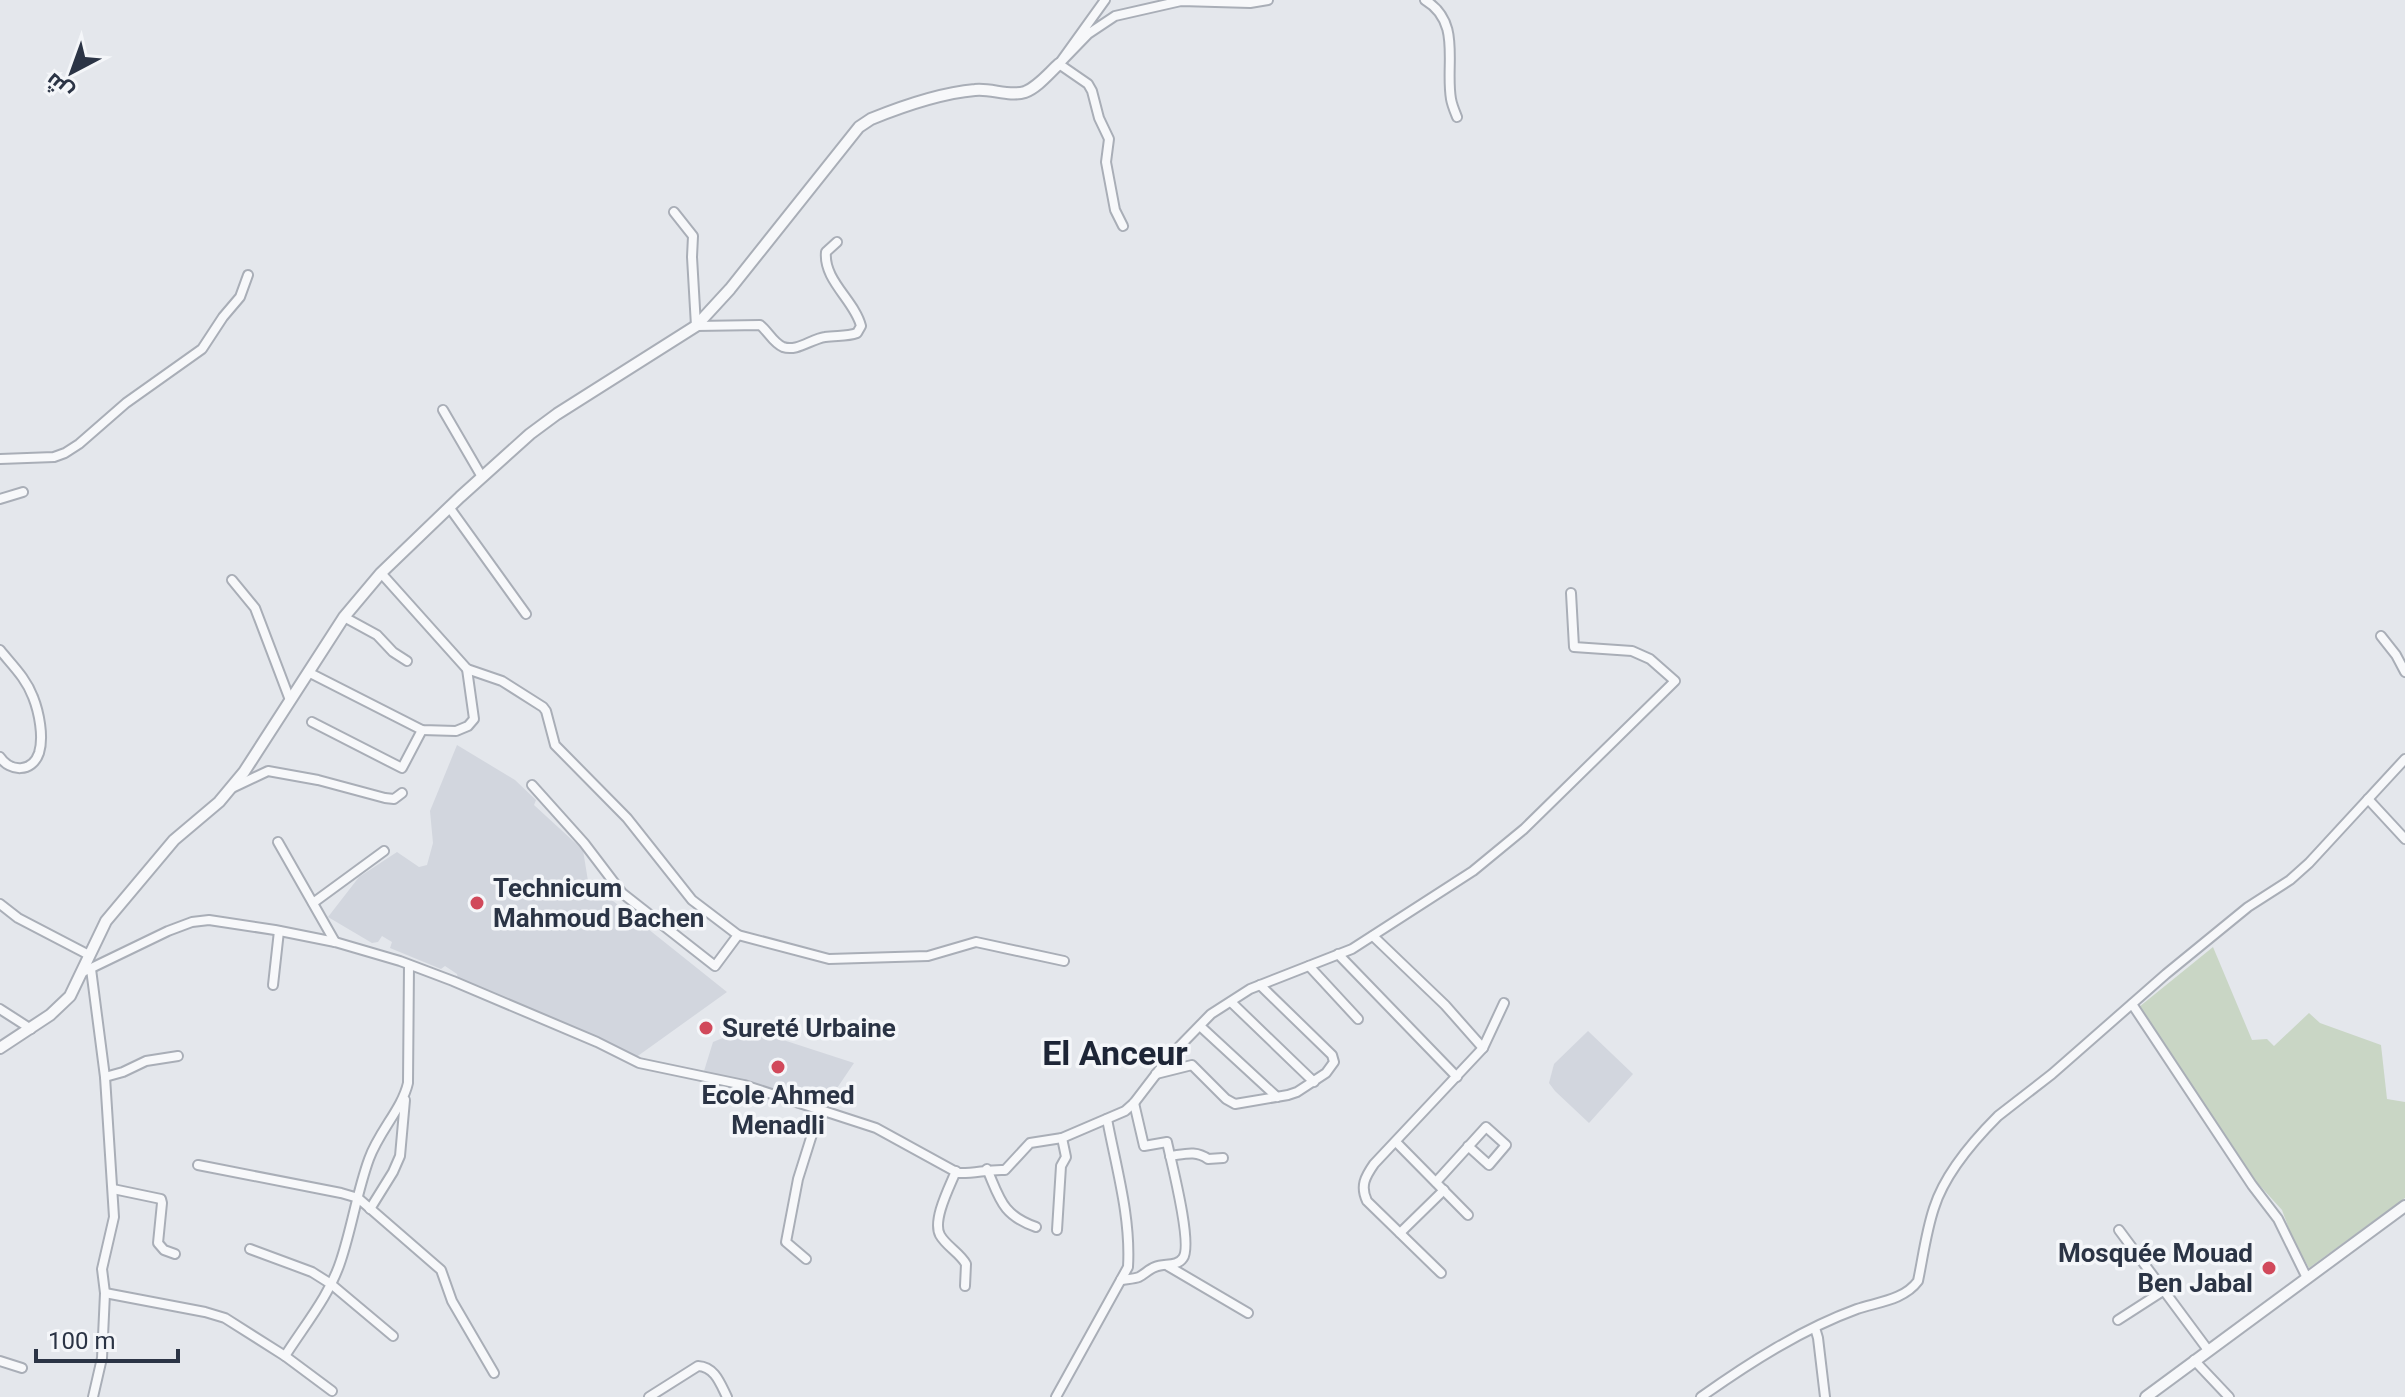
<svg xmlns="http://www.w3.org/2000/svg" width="2405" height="1397" viewBox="0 0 2405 1397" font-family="Roboto,Cairo,sans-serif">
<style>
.built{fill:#d2d6de}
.green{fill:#c9d6c5}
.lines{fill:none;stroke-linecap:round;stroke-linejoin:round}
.minor-casing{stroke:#a9aeb7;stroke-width:12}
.tertiary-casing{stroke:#a9aeb7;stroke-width:14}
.minor{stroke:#f7f8fa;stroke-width:8}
.tertiary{stroke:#f7f8fa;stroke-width:10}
.poi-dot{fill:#d1495b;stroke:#f4f6f9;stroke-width:3}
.labels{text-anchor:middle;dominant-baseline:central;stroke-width:7;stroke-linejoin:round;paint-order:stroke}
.poi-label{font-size:26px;font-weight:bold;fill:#2b3445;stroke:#f4f6f9;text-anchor:start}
.district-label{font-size:34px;font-weight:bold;fill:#1d2536;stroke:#f4f6f9}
</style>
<rect width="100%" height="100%" fill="#e4e7ec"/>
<g class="built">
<path d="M457 745 515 780 536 800 534 805 583 850 588 881 727 992 635 1058 626 1051 588 1033 458 979 457 974 445 966 441 969 390 948 392 942 382 936 378 942 372 943 328 917 359 877 397 852 419 867 427 865 433 843 430 811Z"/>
<path d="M1588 1031 1633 1074 1589 1123 1555 1091 1549 1083 1554 1064Z"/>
<path d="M757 1035 774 1037 854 1063 825 1106 754 1083 704 1071 713 1042 725 1037Z"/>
</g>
<path class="green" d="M2213 947 2252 1040 2267 1039 2274 1046 2309 1013 2320 1023 2381 1045 2387 1099 2405 1102V1198L2309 1268 2293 1240 2282 1210 2252 1177 2139 1007Z"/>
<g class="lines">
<g class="minor-casing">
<g id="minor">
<path d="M1105 0 1059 64 1088 34 1115 16 1181 1 1250 3 1268 0"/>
<path d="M1425 0C1462 22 1445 64 1451 99 1452 105 1455 112 1457 117"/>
<path d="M1059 64 1088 84 1092 91 1099 118 1109 139 1106 162 1115 210 1123 226"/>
<path d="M674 212 693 236 692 257 696 326 760 325C768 331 773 343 783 347 797 352 811 339 825 337 836 335 846 337 857 333L861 326C855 301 823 280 826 252L837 242"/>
<path d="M443 410 482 477"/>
<path d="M0 459 54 457 65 453 79 444 126 403 202 349 223 317 240 297 248 275"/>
<path d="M0 499 23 492"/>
<path d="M449 507 526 614"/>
<path d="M381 573 467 669 502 681 543 707 546 711 555 745 627 818 692 900 738 935 715 966 622 893 584 843 532 785"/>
<path d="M232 580 255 608 290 700"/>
<path d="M344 617 377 635 393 652 407 661"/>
<path d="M2381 636 2396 655 2405 672"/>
<path d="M0 650C12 665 26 678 33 697 39 712 44 737 39 753 32 773 10 772 0 757"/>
<path d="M308 672 422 730 456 731 468 726 474 719 467 669"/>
<path d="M312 722 402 768 422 730"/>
<path d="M232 788 268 771 318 780 385 798 394 799 402 793"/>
<path d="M2368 799 2405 839"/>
<path d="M278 842 335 942"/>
<path d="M313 903 384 851"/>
<path d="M0 904 18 918 89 955"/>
<path d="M738 935 829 959 928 956 976 942 1064 961"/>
<path d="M1373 936 1445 1005 1483 1048"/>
<path d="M1338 954 1457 1077"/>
<path d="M1309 966 1358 1019"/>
<path d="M91 969 105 1077 114 1217 102 1269 105 1293 102 1358 93 1397"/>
<path d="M81 973 168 931 192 922 209 920 275 930 335 942 400 961 453 981 597 1042 639 1063 744 1085 876 1128 958 1173C974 1174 988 1169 1005 1170L1030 1143 1062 1138 1125 1111 1134 1103 1170 1056 1211 1014 1250 989 1352 949 1473 871 1524 829 1675 681 1650 659 1632 651 1574 647 1571 593"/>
<path d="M273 985 279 931"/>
<path d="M1231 1002 1314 1082"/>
<path d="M2132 1004 2252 1185 2278 1219 2307 1278"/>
<path d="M0 1009 31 1029"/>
<path d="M1200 1026 1277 1097"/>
<path d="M1156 1074 1192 1065 1226 1099 1235 1104 1288 1095 1297 1092 1326 1073 1334 1062 1332 1055 1260 985"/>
<path d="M105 1077 123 1072 146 1061 178 1056"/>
<path d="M1396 1142 1468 1215"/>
<path d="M1170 1156C1185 1154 1196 1150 1208 1159L1223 1158"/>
<path d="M198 1165 341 1193 358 1198 441 1270 452 1301 494 1373"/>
<path d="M987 1169C1000 1199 1002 1215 1036 1227"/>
<path d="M956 1171C950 1186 932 1220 940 1235 946 1246 960 1253 966 1264L965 1286"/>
<path d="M1436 1182 1486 1127 1506 1145 1489 1165 1468 1146"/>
<path d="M113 1189 161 1199 162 1203 158 1243 164 1250 175 1254"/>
<path d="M370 1209 393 1172 400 1156 405 1100"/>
<path d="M1057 1230 1061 1166 1066 1157 1062 1138"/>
<path d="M2119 1230 2208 1350"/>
<path d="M1400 1233 1444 1190"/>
<path d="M250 1249 312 1272 331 1284 393 1336"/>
<path d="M806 1259 786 1242 798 1179 820 1109"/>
<path d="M1168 1266 1248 1313"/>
<path d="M1441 1273 1367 1201C1360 1186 1365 1177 1374 1164L1483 1048 1504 1003"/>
<path d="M1121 1280C1126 1279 1134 1279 1139 1277 1145 1274 1149 1269 1155 1267 1164 1263 1177 1267 1183 1258 1193 1244 1171 1161 1167 1142L1144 1146 1134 1103"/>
<path d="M105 1293 205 1312 225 1318 285 1356 332 1391"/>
<path d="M2118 1320 2163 1291"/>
<path d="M1815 1328 1818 1338 1825 1397"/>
<path d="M285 1356C304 1326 330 1295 341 1260 352 1227 357 1192 369 1159 379 1131 402 1109 408 1083L409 965"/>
<path d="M2194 1360 2229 1397"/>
<path d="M0 1361 22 1368"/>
<path d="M649 1397 698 1366C715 1367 720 1383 727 1397"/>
<path d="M1056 1397 1128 1267C1131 1217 1116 1167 1107 1119"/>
<path d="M1701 1397C1749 1363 1802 1329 1857 1309 1878 1302 1904 1300 1918 1281 1923 1257 1926 1232 1934 1208 1945 1173 1973 1141 1998 1116L2052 1074 2166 974 2248 907 2290 880 2309 863 2405 759"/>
</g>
</g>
<g class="tertiary-casing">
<g id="tertiary">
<path d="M0 1048 50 1015 70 996 106 921 174 840 219 802 244 772 344 617 381 573 460 497 530 434 557 414 696 326 730 289 859 127 871 119C903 106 940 93 975 90 991 88 1009 97 1025 92 1038 87 1049 73 1059 64"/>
<path d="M2146 1397 2405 1206"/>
</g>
</g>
<use href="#minor" class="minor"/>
<use href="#tertiary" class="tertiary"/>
</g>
<g class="poi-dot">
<circle cx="477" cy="903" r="8"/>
<circle cx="706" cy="1028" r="8"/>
<circle cx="778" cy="1067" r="8"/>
<circle cx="2269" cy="1268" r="8"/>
</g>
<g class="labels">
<g class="poi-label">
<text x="493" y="888">Technicum<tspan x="493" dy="30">Mahmoud Bachen</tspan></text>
<text x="722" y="1028">Sureté Urbaine</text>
<text x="778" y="1095" text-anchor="middle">Ecole Ahmed<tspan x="778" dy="30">Menadli</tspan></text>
<text x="2253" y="1253" text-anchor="end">Mosquée Mouad<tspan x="2253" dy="30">Ben Jabal</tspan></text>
</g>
<g class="district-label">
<text x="1115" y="1053">El Anceur</text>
</g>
</g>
<g transform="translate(72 72) rotate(221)" stroke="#f4f6f9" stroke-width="6" paint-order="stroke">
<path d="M0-6L14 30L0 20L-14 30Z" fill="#2b3445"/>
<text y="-12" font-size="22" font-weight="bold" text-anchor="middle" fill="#2b3445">ش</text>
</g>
<path d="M36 1349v12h142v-12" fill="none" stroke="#2b3445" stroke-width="4"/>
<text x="48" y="1349" font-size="24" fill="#2b3445" stroke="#f4f6f9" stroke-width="6" paint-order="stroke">100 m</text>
</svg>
